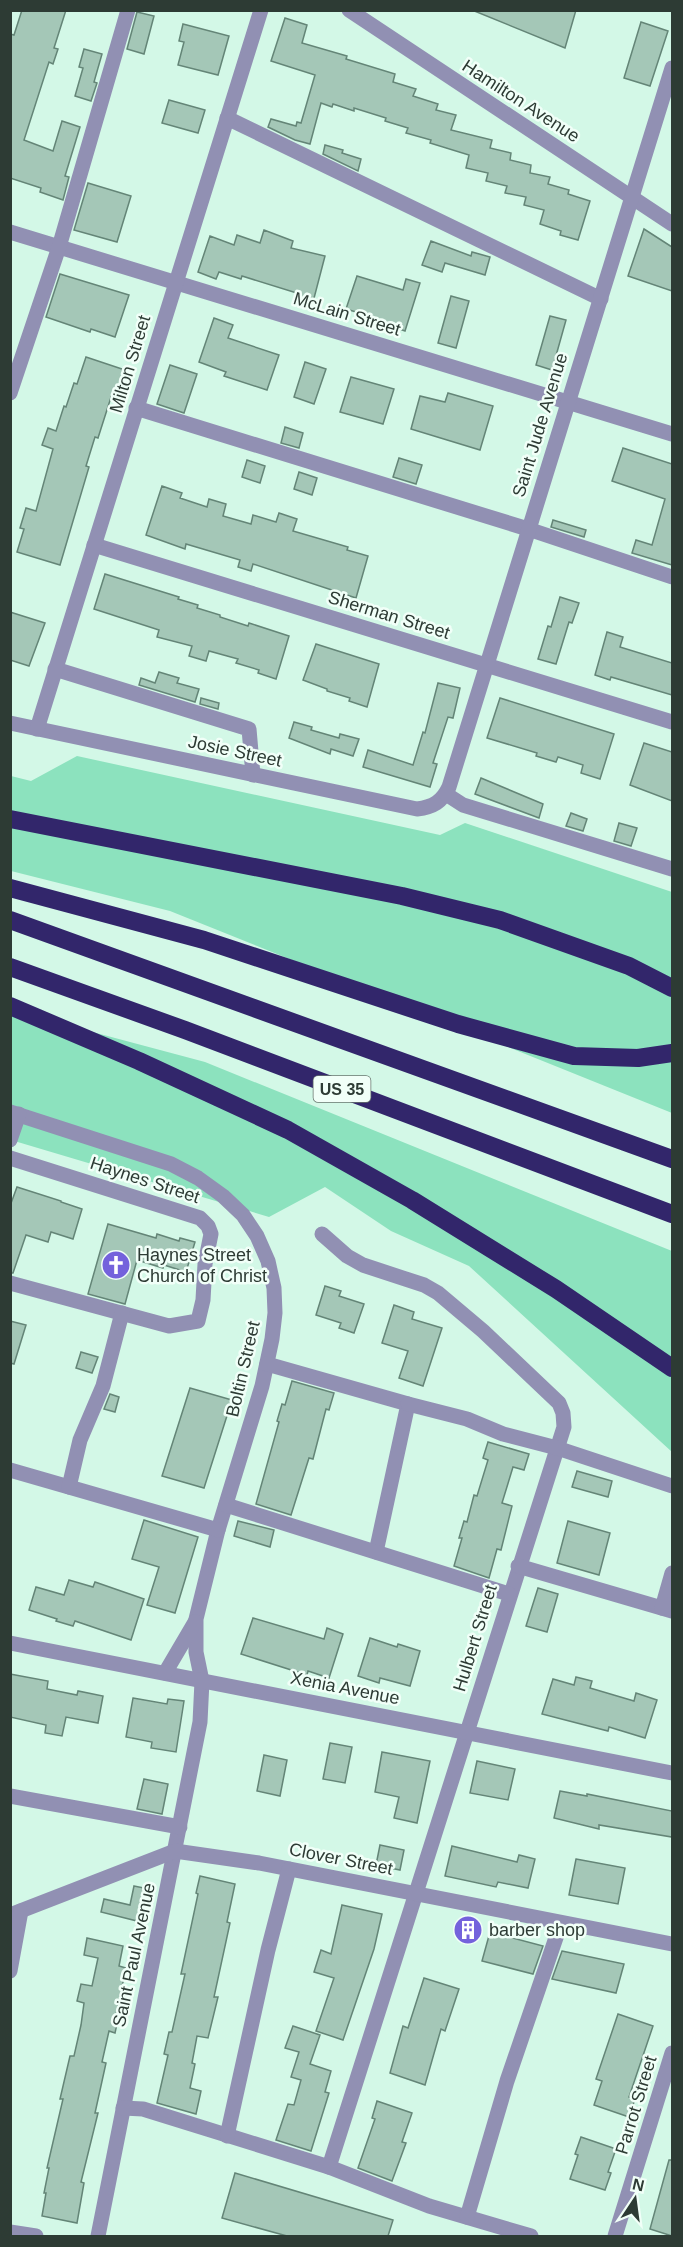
<svg xmlns="http://www.w3.org/2000/svg" width="683" height="2247" viewBox="0 0 683 2247" font-family="Helvetica,sans-serif">
<style>
.green{fill:#8ce2be}
.building{fill:#a4c7b7;stroke:#648577;stroke-width:1.5}
.lines{fill:none;stroke-linecap:round;stroke-linejoin:round}
.minor{stroke:#9190b3;stroke-width:15}
.highway{stroke:#32266b;stroke-width:18}
.labels{text-anchor:middle;dominant-baseline:central;stroke-width:5;stroke-linejoin:round;paint-order:stroke}
.shield{fill:#f1fff8;stroke:#68766f;stroke-width:1.5}
.shield-label{font-size:16px;font-weight:bold;fill:#2d3b34}
.street-label{font-size:18px;fill:#2d3b34;stroke:#f1fff8}
.poi-label{font-size:18px;fill:#2d3b34;stroke:#f1fff8;text-anchor:start}
</style>
<rect width="100%" height="100%" fill="#d3f8e7"/>
<g class="green">
<path d="M77 756 440 835 465 823 672 892V1113L170 911 11 871V776L31 781Z"/>
<path d="M10 1010 205 1062 672 1251V1452L469 1266 391 1231 325 1187 269 1217 11 1140Z"/>
</g>
<g class="building">
<path d="M22 10H66L54 48 58 49 53 64 49 62 24 140 53 151 62 121 80 127 65 176 69 177 63 200 40 192 41 188 10 178V34L14 35Z"/>
<path d="M472 10H576L565 48Z"/>
<path d="M137 12 154 16 144 54 127 49Z"/>
<path d="M285 18 307 25 302 43 347 56 346 59 395 74 393 82 416 89 413 96 438 104 436 110 456 115 451 130 492 140 490 148 511 153 510 160 531 165 530 173 550 177 548 184 569 190 568 194 590 201 578 240 560 235 561 231 540 224 544 210 524 205 526 197 505 193 507 186 486 181 488 173 466 168 469 155 430 143 431 140 406 133 408 128 385 121 386 118 354 108V111L333 104 332 107 321 103 310 144 295 140 268 127 271 119 296 126 297 122 301 123 315 75 271 61Z"/>
<path d="M641 22 668 31 650 86 624 78Z"/>
<path d="M183 24 229 36 218 75 178 65 184 42 179 41Z"/>
<path d="M84 49 102 54 94 82 97 83 91 101 75 96 83 68 79 67Z"/>
<path d="M169 100 205 110 198 133 162 123Z"/>
<path d="M325 145 343 150 342 153 361 159 358 171 323 154Z"/>
<path d="M88 183 131 196 117 242 74 230Z"/>
<path d="M644 229 672 247V291L628 276Z"/>
<path d="M264 230 293 241 291 248 325 256 313 302 299 298 300 294 242 276 241 279 219 272 216 279 198 272 210 236 234 245 237 235 260 243Z"/>
<path d="M431 241 471 256 472 252 490 257 485 275 445 263 442 272 422 265Z"/>
<path d="M60 274 129 295 115 337 91 329 90 332 46 317Z"/>
<path d="M357 276 403 290 406 279 420 283 405 331 375 320 376 318 346 309Z"/>
<path d="M451 296 469 301 456 348 438 343Z"/>
<path d="M550 316 566 320 552 370 536 365Z"/>
<path d="M214 318 233 325 228 338 279 355 267 390 224 376 226 372 199 362Z"/>
<path d="M86 357 125 370 118 393 113 391 98 438 95 437 86 466 89 467 60 565 17 552 24 529 20 528 26 508 36 511 53 449 42 445 48 428 56 431 64 406 66 407 74 383 77 384Z"/>
<path d="M305 362 326 369 314 404 294 397Z"/>
<path d="M170 365 197 374 184 413 157 404Z"/>
<path d="M351 377 394 389 383 424 340 412Z"/>
<path d="M448 393 493 406 480 450 411 429 420 396 445 402Z"/>
<path d="M285 427 303 433 299 448 281 443Z"/>
<path d="M623 448 672 464V565L632 553 636 540 652 545 665 499 612 481Z"/>
<path d="M399 458 422 465 416 484 393 477Z"/>
<path d="M247 460 265 466 260 483 242 477Z"/>
<path d="M299 472 317 478 312 495 294 489Z"/>
<path d="M162 486 182 493 180 498 207 507 209 499 226 504 223 516 251 524 253 515 276 522 279 513 297 519 293 531 348 547 347 550 368 556 356 598 253 564 251 571 238 567 240 560 186 544 185 549 146 535Z"/>
<path d="M553 520 586 530 584 537 551 527Z"/>
<path d="M105 574 179 597 178 599 198 605 197 608 220 615V617L248 626 249 623 289 636 276 679 258 673 259 670 236 663 238 659 209 651 206 661 189 656 192 646 157 637 159 630 94 609Z"/>
<path d="M560 597 579 603 572 623 569 622 556 664 538 659 548 626 551 627Z"/>
<path d="M10 612 45 623 29 666 10 660Z"/>
<path d="M607 632 623 637 620 647 672 663V695L611 677 610 680 595 675Z"/>
<path d="M316 644 379 664 367 707 349 701 350 698 327 691V689L303 680Z"/>
<path d="M159 672 179 678 177 683 199 689 195 702 139 685 141 678 155 683Z"/>
<path d="M438 683 460 688 453 718 448 717 433 763 437 764 430 787 363 767 368 750 413 765 423 732 425 733Z"/>
<path d="M201 698 219 703 218 709 200 704Z"/>
<path d="M500 698 614 734 600 779 581 773 583 765 558 757 556 762 536 756 537 753 487 738Z"/>
<path d="M294 722 312 727 311 730 339 738 340 734 359 739 353 756 331 749 330 754 289 738Z"/>
<path d="M644 743 672 752V801L630 785Z"/>
<path d="M481 778 543 804 539 818 475 794Z"/>
<path d="M571 813 587 819 583 831 566 826Z"/>
<path d="M619 823 637 828 631 846 614 841Z"/>
<path d="M17 1187 61 1201V1202L82 1209 73 1239 51 1232 48 1242 26 1235 13 1273H10V1206Z"/>
<path d="M108 1224 156 1238 157 1234 179 1241 180 1238 195 1242 186 1272 164 1265 163 1268 137 1260 125 1304 88 1294Z"/>
<path d="M325 1286 341 1291 339 1296 364 1304 354 1333 339 1328 341 1323 316 1315Z"/>
<path d="M394 1305 414 1312 412 1319 442 1328 423 1386 399 1378 408 1351 382 1343Z"/>
<path d="M10 1321 26 1325 14 1364 10 1363Z"/>
<path d="M81 1352 98 1357 92 1373 76 1368Z"/>
<path d="M292 1381 334 1393 329 1410 326 1409 313 1459 309 1458 291 1515 256 1504 279 1422 277 1421 282 1404 285 1405Z"/>
<path d="M190 1388 232 1400 204 1488 162 1476Z"/>
<path d="M110 1394 119 1397 115 1412 104 1409Z"/>
<path d="M488 1442 529 1454 524 1470 513 1467 502 1503 512 1506 501 1550 497 1549 489 1578 454 1566 462 1538H459L464 1521 467 1522 474 1495 477 1496 488 1460 483 1458Z"/>
<path d="M577 1471 612 1481 608 1497 572 1487Z"/>
<path d="M144 1520 198 1537 175 1613 147 1605 159 1567 132 1559Z"/>
<path d="M238 1521 274 1530 270 1547 234 1536Z"/>
<path d="M568 1521 610 1533 599 1575 557 1563Z"/>
<path d="M69 1580 93 1587 95 1582 144 1599 131 1640 75 1621 73 1626 56 1621 57 1619 29 1610 36 1587 64 1595Z"/>
<path d="M538 1588 558 1594 547 1632 526 1626Z"/>
<path d="M253 1618 324 1639 327 1628 343 1634 329 1678 308 1671 307 1675 241 1654Z"/>
<path d="M370 1638 397 1647 398 1644 420 1651 410 1686 380 1678 379 1683 358 1676Z"/>
<path d="M10 1674 48 1681 47 1689 77 1695 78 1691 103 1696 98 1723 66 1717 62 1736 45 1733 46 1725 10 1717Z"/>
<path d="M576 1677 592 1681 590 1688 634 1701 636 1693 657 1700 645 1738 609 1727 608 1731 542 1714 553 1679 574 1685Z"/>
<path d="M133 1698 167 1704 168 1699 184 1701 176 1752 151 1748 152 1742 126 1737Z"/>
<path d="M330 1743 352 1747 345 1783 323 1779Z"/>
<path d="M382 1752 430 1761 417 1823 394 1818 399 1797 375 1792Z"/>
<path d="M264 1755 287 1760 280 1796 257 1791Z"/>
<path d="M477 1761 515 1769 508 1800 470 1793Z"/>
<path d="M144 1779 168 1784 162 1814 137 1809Z"/>
<path d="M560 1791 587 1796V1794L672 1811V1837L599 1825V1829L554 1818Z"/>
<path d="M380 1845 404 1850 400 1870 376 1865Z"/>
<path d="M452 1846 517 1862 519 1855 535 1859 528 1888 498 1882 496 1887 445 1876Z"/>
<path d="M576 1859 625 1868 618 1904 569 1895Z"/>
<path d="M200 1876 235 1884 227 1922 230 1923 214 1997H218L208 2038 197 2036 192 2063 195 2064 190 2088 201 2091 196 2114 157 2103 168 2055 164 2054 169 2032H172L185 1974H181L198 1894 196 1893Z"/>
<path d="M134 1886 149 1889 141 1922 101 1912 104 1899 130 1905Z"/>
<path d="M342 1905 382 1914 374 1949 343 2040 316 2031 334 1978 314 1972 321 1950 331 1954Z"/>
<path d="M464 1921 477 1925 473 1938 460 1935Z"/>
<path d="M490 1932 543 1946 533 1974 482 1961Z"/>
<path d="M87 1938 123 1946 119 1966 126 1968 116 2015H119L115 2033 109 2031 102 2062 106 2063 95 2113H98L81 2182 84 2183 77 2223 42 2216 46 2193H44L49 2168H47L63 2099H60L70 2056H74L81 2025 84 2003 77 2001 81 1984 92 1986 98 1958 84 1955Z"/>
<path d="M562 1951 624 1964 616 1993 552 1979Z"/>
<path d="M424 1978 459 1989 445 2031 441 2029 425 2085 390 2073 403 2026 408 2028Z"/>
<path d="M618 2014 653 2026 629 2097 635 2099 629 2117 594 2105 602 2081 596 2079Z"/>
<path d="M293 2026 320 2035 310 2064 331 2071 325 2092 329 2093 311 2151 276 2140 288 2104 294 2105 301 2080 291 2077 299 2052 285 2048Z"/>
<path d="M377 2101 412 2113 402 2142 406 2143 392 2181 358 2168 375 2119 372 2118Z"/>
<path d="M581 2137 616 2149 608 2172 611 2173 605 2190 570 2179 578 2155 575 2154Z"/>
<path d="M669 2160H672V2236L650 2229Z"/>
<path d="M235 2173 393 2220 388 2236H287L222 2218Z"/>
</g>
<g class="lines">
<g class="minor">
<path d="M349 10 672 224"/>
<path d="M227 118 601 299"/>
<path d="M10 232 672 434"/>
<path d="M10 393 59 247 128 10"/>
<path d="M136 408 528 529 672 577"/>
<path d="M94 545 672 722"/>
<path d="M55 669 249 729 253 775"/>
<path d="M10 723 417 809C433 807 442 802 449 787L672 68"/>
<path d="M37 729 261 10"/>
<path d="M446 794 463 805 672 869"/>
<path d="M10 1112 171 1164 198 1178 223 1196 243 1215 257 1236 268 1261 274 1288 275 1313 272 1339 262 1386 218 1530 196 1619V1652L202 1681 200 1722 98 2236"/>
<path d="M10 1140 19 1114"/>
<path d="M10 1158 200 1218 208 1226 211 1234 205 1264 203 1300 198 1321 169 1326 10 1283"/>
<path d="M322 1234 347 1256 363 1265 424 1285 438 1293 483 1331 559 1403 563 1413 564 1427 329 2167"/>
<path d="M267 1364 408 1404 376 1552"/>
<path d="M408 1404 467 1419 503 1434 557 1448 672 1486"/>
<path d="M10 1470 218 1530"/>
<path d="M69 1487 80 1440 103 1386 122 1313"/>
<path d="M226 1505 509 1594"/>
<path d="M518 1566 672 1611"/>
<path d="M662 1608 672 1573"/>
<path d="M10 1643 672 1773"/>
<path d="M165 1673 195 1622"/>
<path d="M10 1796 180 1827"/>
<path d="M10 1915 175 1851 259 1863 672 1944"/>
<path d="M10 1971 21 1911"/>
<path d="M123 2108 143 2109 329 2167 429 2206 531 2236"/>
<path d="M227 2136 268 1950 289 1869"/>
<path d="M467 2217 507 2081 561 1923"/>
<path d="M10 2232 36 2236"/>
<path d="M615 2236 672 2053"/>
</g>
<g class="highway">
<path d="M10 819 402 896 500 920 629 966 672 988"/>
<path d="M10 888 204 940 458 1024 574 1056 638 1058 672 1053"/>
<path d="M10 920 672 1159"/>
<path d="M10 967 185 1030 672 1214"/>
<path d="M10 1006 139 1061 288 1130 412 1200 556 1289 672 1368"/>
</g>
</g>
<defs>
<g id="church-disc" transform="scale(1.5)"><circle r="9.5" fill="#7462dc" stroke="#f1fff8"/><path d="M-1.2-6h2.4v3.5h3.3v2.4h-3.3V6h-2.4V-.1h-3.3v-2.4h3.3Z" fill="#fff"/></g>
<g id="building-disc" transform="scale(1.5)"><circle r="9.5" fill="#7462dc" stroke="#f1fff8"/><path d="M-4-6H4V6H1V3H-1V6H-4ZM-2.5-4.3h1.7v1.8h-1.7ZM.8-4.3h1.7v1.8H.8ZM-2.5-1h1.7V.8h-1.7ZM.8-1h1.7V.8H.8Z" fill="#fff"/></g>
</defs>
<g fill-rule="evenodd">
<use href="#church-disc" x="116" y="1265"/>
<use href="#building-disc" x="468" y="1930"/>
</g>
<g class="labels">
<rect class="shield" x="313.5" y="1076" width="57" height="26" rx="4.5"/>
<g class="shield-label">
<text x="342" y="1089">US 35</text>
</g>
<g class="street-label">
<text transform="translate(521 101) rotate(33)">Hamilton Avenue</text>
<text transform="translate(347 314) rotate(17)">McLain Street</text>
<text transform="translate(130 364) rotate(-73)">Milton Street</text>
<text transform="translate(540 425) rotate(-73)">Saint Jude Avenue</text>
<text transform="translate(389 615) rotate(17)">Sherman Street</text>
<text transform="translate(235 751) rotate(12)">Josie Street</text>
<text transform="translate(145 1180) rotate(18)">Haynes Street</text>
<text transform="translate(243 1369) rotate(-77)">Boltin Street</text>
<text transform="translate(475 1638) rotate(-73)">Hulbert Street</text>
<text transform="translate(345 1688) rotate(11)">Xenia Avenue</text>
<text transform="translate(341 1859) rotate(11)">Clover Street</text>
<text transform="translate(134 1955) rotate(-78)">Saint Paul Avenue</text>
<text transform="translate(636 2105) rotate(-73)">Parrot Street</text>
</g>
<g class="poi-label">
<text x="137" y="1255">Haynes Street<tspan x="137" dy="21">Church of Christ</tspan></text>
<text x="489" y="1930">barber shop</text>
</g>
</g>
<rect width="683" height="2247" fill="none" stroke="#2d3b34" stroke-width="24"/>
<g transform="translate(635 2199) rotate(13)" stroke="#f1fff8" stroke-width="4.5" paint-order="stroke">
<path d="M0-4.5L10 22L0 15L-10 22Z" fill="#2d3b34"/>
<text y="-9" font-size="16" font-weight="bold" text-anchor="middle" fill="#2d3b34">N</text>
</g>
</svg>
